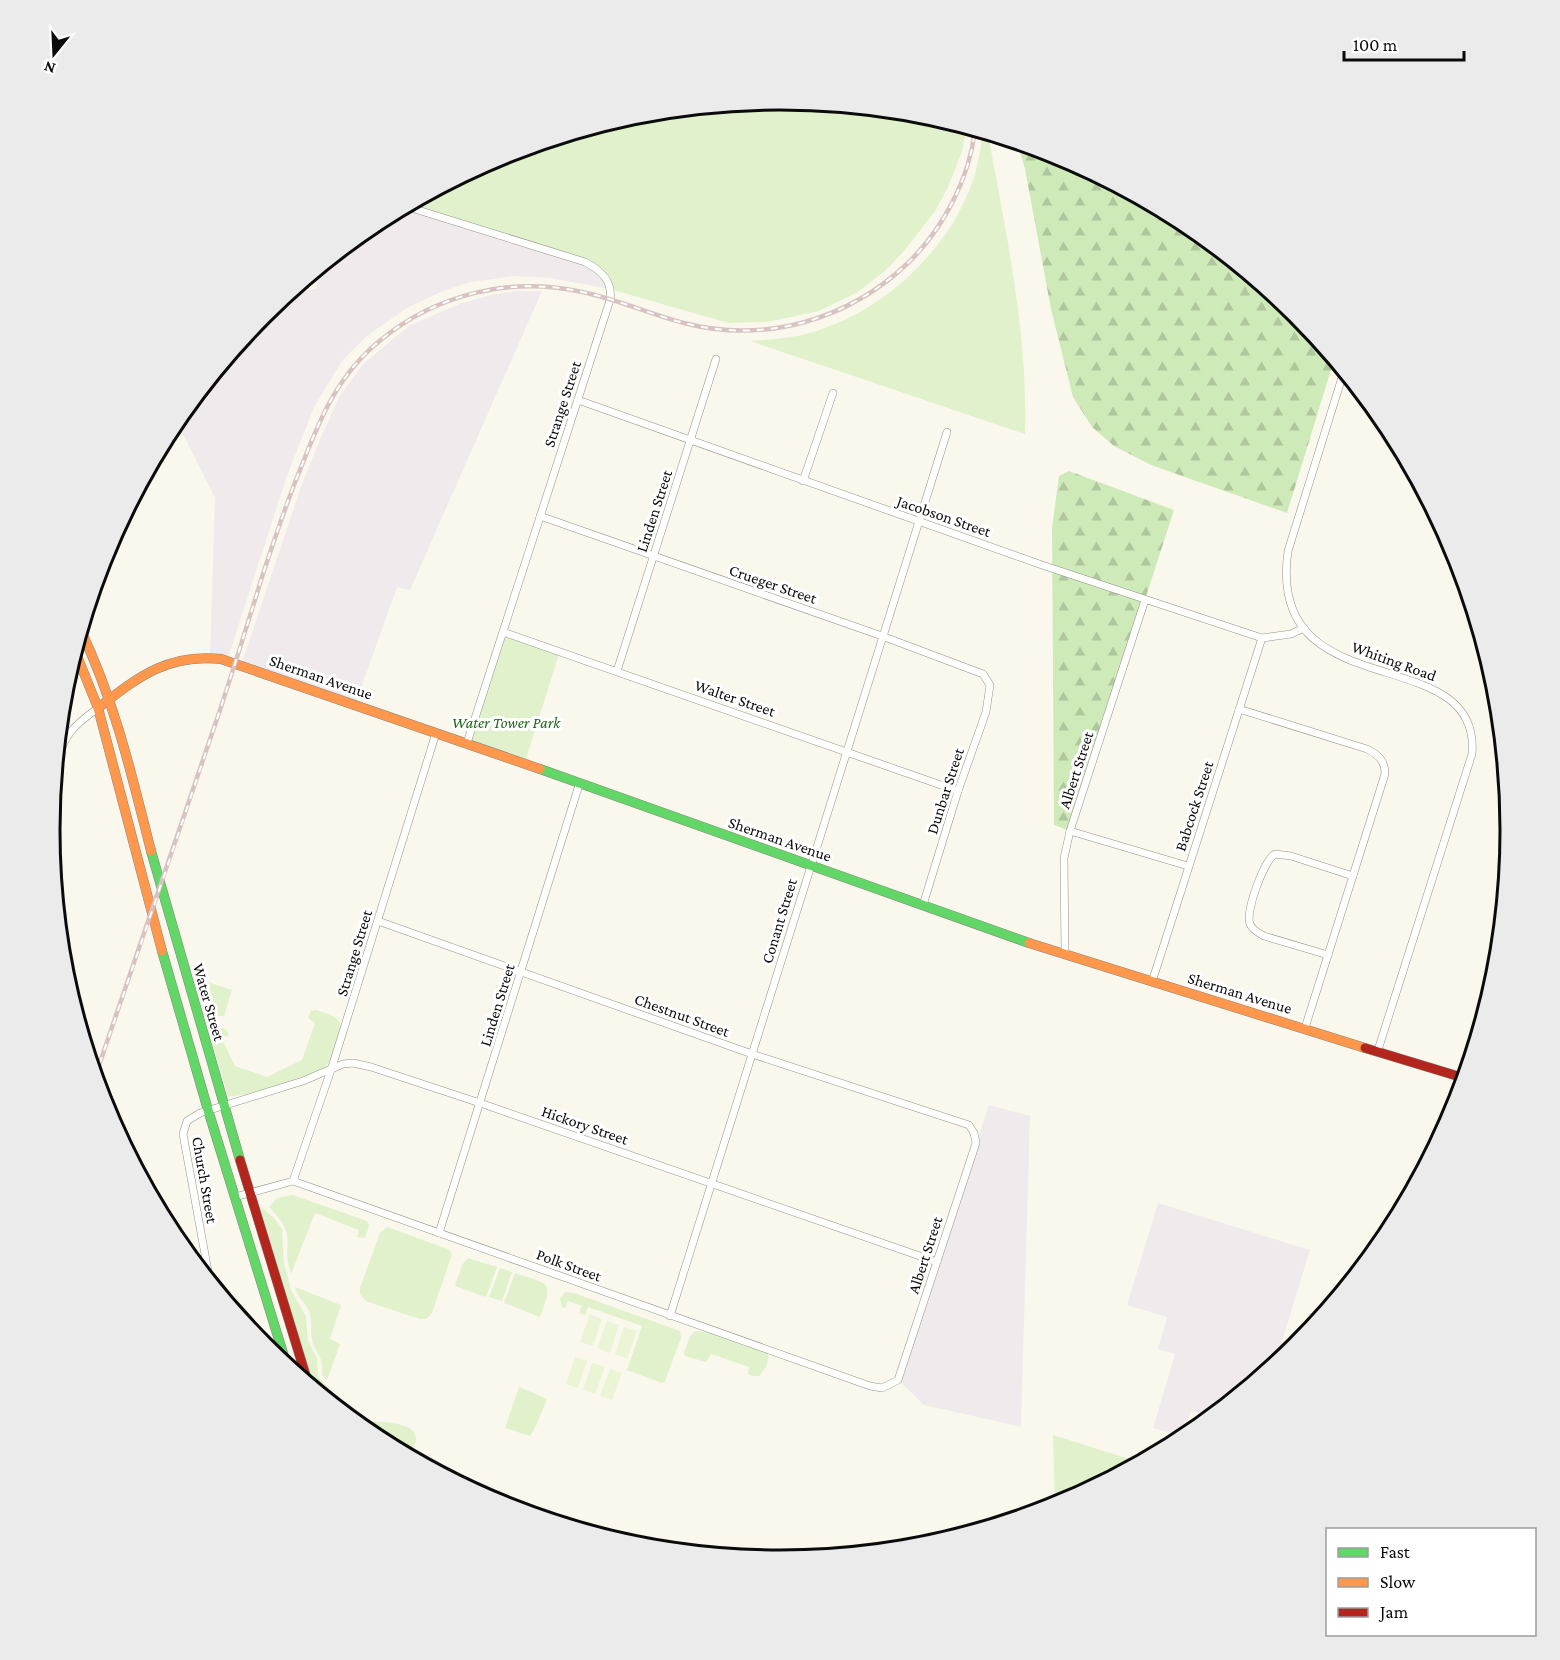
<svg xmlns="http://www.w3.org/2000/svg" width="1560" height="1660" viewBox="0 0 1560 1660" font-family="'Crimson Pro',serif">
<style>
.industrial{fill:#f1eaec}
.grass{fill:#e0f1cb}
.forest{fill:url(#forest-firs)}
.pitch{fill:#ebf5d5}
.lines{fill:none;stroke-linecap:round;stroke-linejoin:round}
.street-casing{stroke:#93928d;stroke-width:8}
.fast-casing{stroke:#898883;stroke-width:10}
.slow-casing{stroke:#898883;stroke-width:10}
.jam-casing{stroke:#898883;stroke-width:10}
.street{stroke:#fefefc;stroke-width:7}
.fast{stroke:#63d668;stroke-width:9}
.slow{stroke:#ff974d;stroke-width:9}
.jam{stroke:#b3261e;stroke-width:9}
.rail-casing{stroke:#d7c3c1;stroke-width:4.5}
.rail{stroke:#fff;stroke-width:2;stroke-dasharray:7;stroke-linecap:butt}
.labels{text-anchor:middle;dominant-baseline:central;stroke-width:6;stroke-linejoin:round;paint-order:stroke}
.street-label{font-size:16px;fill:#0b0b0b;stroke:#fff}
.park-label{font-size:16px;font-style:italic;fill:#226617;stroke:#fff}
.rim{fill:none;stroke:#0b0b0b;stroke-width:3}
</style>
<defs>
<pattern id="forest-firs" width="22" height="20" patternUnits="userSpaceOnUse" patternTransform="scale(1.5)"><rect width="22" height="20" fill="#cfeab9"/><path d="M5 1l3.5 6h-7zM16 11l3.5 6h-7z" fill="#b0c79e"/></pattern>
</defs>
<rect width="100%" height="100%" fill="#faf8ed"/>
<g class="industrial">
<path d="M405 206 591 265 610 289 549 278 515 276 471 282 443 291 407 308 367 336 342 361 314 407 287 476 227 661 210 657 215 498 176 420 264 313 289 292 316 289 321 266 374 222Z"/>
<path d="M516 291H542L410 590 397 587 355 705 241 665 303 481 322 435 339 397 363 364 410 325 462 303 491 295Z"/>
<path d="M989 1105 1030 1116 1021 1427 924 1405 898 1380Z"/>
<path d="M1158 1203 1310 1250 1275 1364 1211 1417 1191 1411 1183 1437 1153 1428 1175 1354 1158 1349 1167 1317 1127 1305Z"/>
</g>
<g class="grass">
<path d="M780 100 923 114 967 127 962 151 948 187 936 210 904 251 886 270 858 292 819 311 767 322 728 323 610 289 595 268 405 206 501 155 638 113Z"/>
<path d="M983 132 988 134C1006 233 1028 332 1025 434L750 341C775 339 799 338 822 329 887 307 947 250 971 186 978 168 980 150 983 132Z"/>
<path d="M503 632 560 651 524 765 467 743Z"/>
<path d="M198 972 207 973 205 981 232 990 224 1016 204 1015 192 974Z"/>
<path d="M316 1010C327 1014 340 1015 341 1028 338 1039 335 1058 326 1066 315 1075 241 1099 228 1096L208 1028 216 1026 227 1030 229 1035 222 1039 235 1066 267 1077 302 1060 315 1023 308 1018 311 1011Z"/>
<path d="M293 1195 367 1221 369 1226 365 1238 357 1237 359 1230 315 1213 291 1274C280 1242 300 1238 269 1207L277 1198Z"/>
<path d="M260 1206 275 1219 282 1229 284 1263 291 1290 306 1316 308 1341 317 1358 318 1376 331 1391 321 1394 314 1388Z"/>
<path d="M387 1227 448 1249 452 1254 432 1313 426 1319H420L366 1301 360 1294V1288L380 1233Z"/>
<path d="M468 1258 497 1267 486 1297 455 1286 462 1265Z"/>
<path d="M500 1268 512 1272 502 1301 489 1297Z"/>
<path d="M515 1273C550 1285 554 1280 540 1317L504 1303Z"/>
<path d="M295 1287 341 1305 330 1339 340 1344 327 1380 322 1375C324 1353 314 1354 312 1339 310 1330 313 1321 309 1311 305 1302 297 1297 295 1287Z"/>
<path d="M565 1292 574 1293 680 1331 681 1338 665 1381 662 1383 627 1370 642 1326 588 1307 585 1315 579 1313 582 1306 568 1301 565 1308 562 1307 560 1299Z"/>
<path d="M695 1331 711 1333 767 1353 769 1357 766 1367 759 1376H752L748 1374 749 1367 711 1354 706 1362 685 1356 684 1353 690 1336Z"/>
<path d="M519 1387 547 1399 536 1426 530 1436 505 1428Z"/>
<path d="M348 1416C354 1418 360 1420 366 1421 378 1423 416 1420 416 1439 416 1444 412 1451 411 1457L374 1437Z"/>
<path d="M1053 1435 1139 1462 1055 1506Z"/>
</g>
<g class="forest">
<path d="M1017 142 1060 155 1186 223 1297 314 1334 360 1287 513 1151 465 1114 446 1092 427 1073 397 1051 309 1025 169Z"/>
<path d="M1069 471 1174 510 1070 831 1054 825 1052 528 1059 476Z"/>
</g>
<g class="pitch">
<path d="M590 1314 602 1319 593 1346 580 1342Z"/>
<path d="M607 1321 619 1325 610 1353 597 1348Z"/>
<path d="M624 1327 637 1331 627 1359 615 1354Z"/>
<path d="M575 1357 587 1361 578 1388 566 1384Z"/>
<path d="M592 1363 605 1367 595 1394 583 1390Z"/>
<path d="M610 1369 622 1373 612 1400 600 1396Z"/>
</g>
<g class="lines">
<g class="street-casing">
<g id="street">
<path d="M405 206 585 262C601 270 613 281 610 300L467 743"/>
<path d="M1344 371 1288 551C1265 711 1482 638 1472 754L1378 1050"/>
<path d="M578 400 1042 565 1262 638 1291 634 1304 628"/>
<path d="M803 481 833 393"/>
<path d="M540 516 882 636 983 674 990 685 986 712 958 791 923 905"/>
<path d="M503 632 958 791"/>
<path d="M617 671 716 359"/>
<path d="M1239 709 1367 749C1379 755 1385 761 1385 774L1305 1028"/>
<path d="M56 763C65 734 73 726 98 708"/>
<path d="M1070 831 1188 866"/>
<path d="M1065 954 1064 858 1070 831 1145 600"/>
<path d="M1328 955 1264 936C1259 933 1252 930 1250 924 1245 912 1264 860 1275 854L1291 856 1353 876"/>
<path d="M1152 982 1262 638"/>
<path d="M293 1181 332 1067 436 733"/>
<path d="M235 1197 293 1181 870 1386 882 1388 898 1380 976 1143 974 1133 969 1125 752 1054 378 921"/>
<path d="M439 1233 579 785"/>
<path d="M210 1282 183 1134 187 1121 200 1113 303 1081 343 1064 353 1063 371 1067 480 1103 937 1262"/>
<path d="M670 1316 947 432"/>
</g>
</g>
<g class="fast-casing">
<g id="fast">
<path d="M540 769 1029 943"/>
<path d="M151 851 240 1160"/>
<path d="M162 951 208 1110 287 1366"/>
</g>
</g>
<g class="slow-casing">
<g id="slow">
<path d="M81 631C115 702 132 776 151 851"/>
<path d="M75 651 98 708 162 951"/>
<path d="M98 708C138 677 168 653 221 659L540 769"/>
<path d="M1029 943 1365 1048"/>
</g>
</g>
<g class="jam-casing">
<g id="jam">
<path d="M1365 1048 1464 1078"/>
<path d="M240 1160 308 1383"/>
</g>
</g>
<use href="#street" class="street"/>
<use href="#fast" class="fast"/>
<use href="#slow" class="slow"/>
<use href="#jam" class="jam"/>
<g class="rail-casing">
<path id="rail" d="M95 1077C137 955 179 833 220 710 234 667 248 623 261 580 274 541 286 503 302 465 321 416 339 373 382 339 437 294 512 276 582 292 617 299 649 314 684 323 765 344 848 320 908 263 943 229 970 178 975 129"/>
</g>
<use href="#rail" class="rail"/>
</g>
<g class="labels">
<g class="street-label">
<text transform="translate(562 404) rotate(-72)">Strange Street</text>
<text transform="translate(654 511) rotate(-72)">Linden Street</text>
<text transform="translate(944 516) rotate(19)">Jacobson Street</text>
<text transform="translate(773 584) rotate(19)">Crueger Street</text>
<text transform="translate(1394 661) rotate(20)">Whiting Road</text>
<text transform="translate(321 677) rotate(19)">Sherman Avenue</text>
<text transform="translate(735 698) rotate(19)">Walter Street</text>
<text transform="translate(1076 770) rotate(-72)">Albert Street</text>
<text transform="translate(945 791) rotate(-72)">Dunbar Street</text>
<text transform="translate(1194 806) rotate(-72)">Babcock Street</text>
<text transform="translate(780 839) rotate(19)">Sherman Avenue</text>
<text transform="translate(779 921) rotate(-73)">Conant Street</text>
<text transform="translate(354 953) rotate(-73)">Strange Street</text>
<text transform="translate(1240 993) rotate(17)">Sherman Avenue</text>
<text transform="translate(209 1002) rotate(74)">Water Street</text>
<text transform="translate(497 1005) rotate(-73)">Linden Street</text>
<text transform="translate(682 1015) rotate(20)">Chestnut Street</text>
<text transform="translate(585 1125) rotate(19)">Hickory Street</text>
<text transform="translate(205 1180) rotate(80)">Church Street</text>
<text transform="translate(925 1255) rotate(-72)">Albert Street</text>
<text transform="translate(569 1265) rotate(20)">Polk Street</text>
</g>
<g class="park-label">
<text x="506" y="722">Water Tower Park</text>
</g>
</g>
<path d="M0 0H1560V1660H0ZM60 830a720 720 0 1 1 1440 0a720 720 0 1 1-1440 0Z" fill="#ebebeb" fill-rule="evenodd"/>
<path class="rim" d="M60 830a720 720 0 1 1 1440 0a720 720 0 1 1-1440 0Z"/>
<rect x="1326" y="1528" width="210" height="108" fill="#ffffff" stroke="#9d9d9d" stroke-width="1.5"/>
<rect x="1338" y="1548" width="30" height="9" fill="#63d668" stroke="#9d9d9d" stroke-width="1.5"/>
<text x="1380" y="1558" font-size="18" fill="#0b0b0b">Fast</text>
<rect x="1338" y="1578" width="30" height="9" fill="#ff974d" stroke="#9d9d9d" stroke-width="1.5"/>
<text x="1380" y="1588" font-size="18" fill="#0b0b0b">Slow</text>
<rect x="1338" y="1608" width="30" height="9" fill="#b3261e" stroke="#9d9d9d" stroke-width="1.5"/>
<text x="1380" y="1618" font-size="18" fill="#0b0b0b">Jam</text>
<g transform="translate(54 54) rotate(198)" stroke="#ffffff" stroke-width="4.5" paint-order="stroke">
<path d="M0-4.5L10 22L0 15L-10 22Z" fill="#0b0b0b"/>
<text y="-9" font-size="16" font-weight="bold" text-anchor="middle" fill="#0b0b0b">N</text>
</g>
<path d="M1344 51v9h120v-9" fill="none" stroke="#0b0b0b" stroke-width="3"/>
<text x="1353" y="51" font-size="18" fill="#0b0b0b" stroke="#ffffff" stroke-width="4.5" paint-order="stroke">100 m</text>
</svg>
